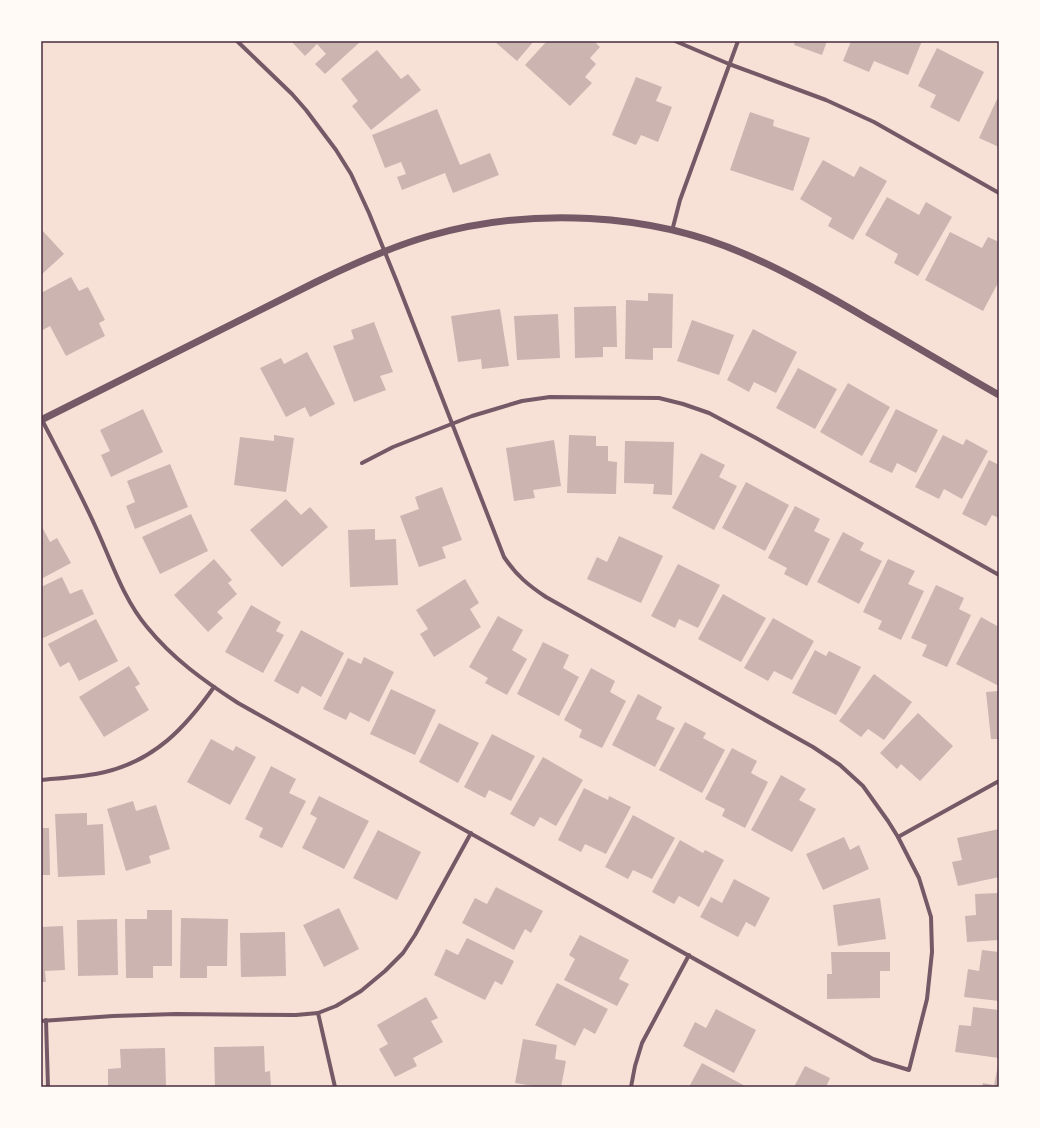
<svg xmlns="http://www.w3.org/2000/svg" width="1040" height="1128" viewBox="0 0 1040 1128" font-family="'Varela Round',sans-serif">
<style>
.building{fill:#ccb4b1}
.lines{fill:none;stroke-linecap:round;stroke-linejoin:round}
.minor{stroke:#755966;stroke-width:4}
.tertiary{stroke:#755966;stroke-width:7}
.neatline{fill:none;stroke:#4a2c40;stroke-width:1.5}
</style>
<rect width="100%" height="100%" fill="#f7e1d7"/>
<g class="building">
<path d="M291 41H361L325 74 315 64 326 54 317 44 305 56Z"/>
<path d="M494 41H534L517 61Z"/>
<path d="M547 41H594L600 47 590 58 596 64 585 77 592 83 570 106 525 65Z"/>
<path d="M795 41H827L822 55 794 45Z"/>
<path d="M851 41H922L908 75 874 61 869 72 843 61Z"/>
<path d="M937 48 984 72 959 122 930 107 936 95 918 86Z"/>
<path d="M377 50 401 79 408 74 421 90 371 130 352 106 358 101 341 79Z"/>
<path d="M636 77 662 87 656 101 672 107 658 142 641 135 636 145 612 135Z"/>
<path d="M999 95V147L979 138Z"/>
<path d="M437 109 460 165 490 153 499 175 453 193 445 173 402 190 397 177 406 174 401 162 385 168 372 135Z"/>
<path d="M750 112 774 120 773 126 810 138 793 191 730 170Z"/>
<path d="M823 160 854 177 860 166 887 181 853 240 828 226 832 218 800 199Z"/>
<path d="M887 197 919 215 926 202 952 217 918 276 894 263 898 254 865 235Z"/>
<path d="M41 229 64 254 41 275Z"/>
<path d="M950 232 982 248 988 237 999 242V281L983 311 925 280Z"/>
<path d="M71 277 79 291 88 287 105 320 99 323 105 336 66 356 50 326 41 331V293Z"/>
<path d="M648 293 673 294 672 348H653V360L625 359 626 300 648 301Z"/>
<path d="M616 306 617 347H603V357L575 358 574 307Z"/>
<path d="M500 309 509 366 482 369 481 359 458 362 451 316Z"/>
<path d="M558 314 560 358 517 360 514 316Z"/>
<path d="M692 320 734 335 719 375 677 361Z"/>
<path d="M374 322 393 372 380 376 386 390 354 402 333 346 354 339 351 330Z"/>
<path d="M753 329 797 352 776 393 754 382 749 392 727 380Z"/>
<path d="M307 352 335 404 310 417 305 407 286 417 260 368 281 358 284 364Z"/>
<path d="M798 368 837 389 815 429 776 408Z"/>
<path d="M848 383 890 407 862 456 820 432Z"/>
<path d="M143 409 163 452 111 477 101 455 110 451 100 430Z"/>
<path d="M896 409 938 430 916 473 897 463 892 473 869 462Z"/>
<path d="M274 435 294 438 286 492 234 485 240 437 274 441Z"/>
<path d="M569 435 596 436V446H608V461L617 462 616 494 567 493Z"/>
<path d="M943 435 963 445 966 439 988 451 962 499 944 489 939 499 915 487Z"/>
<path d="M554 440 561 486 533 490 535 498 514 501 506 448Z"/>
<path d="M625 441 674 442 672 495 653 494 654 484 624 483Z"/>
<path d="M701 453 725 465 719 477 737 486 714 530 672 508Z"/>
<path d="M989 460 999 465V518L992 515 986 526 962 514Z"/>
<path d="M170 464 188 507 135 529 126 506 135 502 127 481Z"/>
<path d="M746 482 789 505 765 551 722 528Z"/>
<path d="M442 487 462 540 442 547 446 558 419 567 400 516 419 509 415 497Z"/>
<path d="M286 499 301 515 310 507 328 527 282 567 250 530Z"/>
<path d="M795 506 820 519 814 531 830 539 807 586 784 574 787 568 768 558Z"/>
<path d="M191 514 208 551 160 574 142 537Z"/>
<path d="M41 525 50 542 57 538 71 563 41 579Z"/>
<path d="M375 529V540L396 539 398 585 350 587 348 530Z"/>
<path d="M843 532 864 543 860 550 882 561 859 604 817 582Z"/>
<path d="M619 536 663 556 641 603 587 579 597 557 607 562Z"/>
<path d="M214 559 232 580 228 583 237 594 217 612 223 618 208 632 174 595Z"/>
<path d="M888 559 915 571 908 584 924 591 901 640 878 629 882 621 863 612Z"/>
<path d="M678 564 720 585 698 628 679 619 675 628 651 616Z"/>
<path d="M62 577 70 594 82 589 94 614 41 639V587Z"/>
<path d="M465 579 479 603 470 609 481 627 434 657 420 634 428 629 416 610Z"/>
<path d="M936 585 964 598 959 609 971 615 947 667 922 656 927 645 911 638Z"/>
<path d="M723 594 766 618 741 662 698 639Z"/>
<path d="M251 605 281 622 276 631 284 635 263 673 225 652Z"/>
<path d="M498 616 523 630 512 650 527 659 507 695 485 683 488 678 469 667Z"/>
<path d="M981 617 999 627V686L956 664Z"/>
<path d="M773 618 814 641 792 680 774 671 768 681 744 668Z"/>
<path d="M96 619 118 661 79 681 69 662 60 667 48 644Z"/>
<path d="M301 630 344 653 321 697 302 686 298 694 274 681Z"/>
<path d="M543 642 569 655 563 668 579 677 559 716 517 694Z"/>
<path d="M815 650 826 656 829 651 861 667 836 715 792 693Z"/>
<path d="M364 657 394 672 369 722 350 712 346 720 323 709 348 658 361 664Z"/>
<path d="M129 666 140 684 135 687 149 710 104 737 79 697Z"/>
<path d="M591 668 615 681 610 692 626 701 602 748 579 737 582 730 564 720Z"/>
<path d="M874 674 912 702 884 740 868 729 861 737 839 721Z"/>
<path d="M391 689 436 710 415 755 370 734Z"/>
<path d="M999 691V739H991L986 692Z"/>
<path d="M638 694 662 707 656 719 675 728 655 767 612 745Z"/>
<path d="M918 713 953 746 920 781 901 764 897 769 880 753Z"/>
<path d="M685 722 706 733 703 738 725 750 702 793 659 770Z"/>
<path d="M439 723 479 743 458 783 419 762Z"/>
<path d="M492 734 535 756 511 801 489 790 485 798 464 787Z"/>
<path d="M211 739 233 751 236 746 256 757 230 805 187 782Z"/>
<path d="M732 748 757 761 751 773 768 782 745 828 722 816 725 809 705 799Z"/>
<path d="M543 757 583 780 556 826 540 817 534 827 510 814Z"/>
<path d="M271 766 296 779 289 793 306 801 282 848 259 837 263 828 245 819Z"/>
<path d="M781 775 806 789 799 800 816 809 792 852 751 830Z"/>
<path d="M584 788 608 800 609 796 631 807 606 854 585 844 581 852 558 840Z"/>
<path d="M319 796 369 821 344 869 302 848 317 818 310 814Z"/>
<path d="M133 801 136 811 156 805 170 849 149 856 151 863 126 871 107 809Z"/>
<path d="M87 813V825L103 824 105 875 58 877 55 814Z"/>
<path d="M633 815 675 838 652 879 633 870 628 879 605 867Z"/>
<path d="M41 828H49L50 875H41Z"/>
<path d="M999 829V877L958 886 952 862 962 860 957 838Z"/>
<path d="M378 830 421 852 397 900 353 878Z"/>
<path d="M844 837 850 850 859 845 869 869 823 890 806 854Z"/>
<path d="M680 840 703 853 705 850 724 860 699 907 679 896 674 904 652 892Z"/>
<path d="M734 879 770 898 755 927 746 922 738 937 700 917 711 897 722 903Z"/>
<path d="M496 887 543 911 531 933 525 929 514 950 462 923 475 898 487 904Z"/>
<path d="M999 893V940L967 942 965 916 976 915 975 894Z"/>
<path d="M880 898 886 939 838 946 833 905Z"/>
<path d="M339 908 359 949 324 967 303 925Z"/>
<path d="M147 910H172V966H153V978H126L125 919H147Z"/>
<path d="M181 918 228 919 227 966H207V978H180Z"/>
<path d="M117 919 118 975 78 976 77 920Z"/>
<path d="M63 926 65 970 45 971 46 982H41V927Z"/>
<path d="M285 932 286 976 241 977 240 933Z"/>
<path d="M580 935 629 960 619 979 629 984 617 1006 564 980 575 959 569 955Z"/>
<path d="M467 938 514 961 502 985 495 981 485 1000 434 975 446 949 458 955Z"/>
<path d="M982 950 999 952V1001L964 997 968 969 979 971Z"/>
<path d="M831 952H890V971H880V998L827 999V974H832Z"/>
<path d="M557 983 608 1009 595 1034 584 1028 575 1046 535 1025Z"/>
<path d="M426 997 438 1018 431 1021 443 1042 413 1058 417 1066 395 1077 379 1049 388 1044 377 1025Z"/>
<path d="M973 1007 999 1010V1058L955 1052 959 1025 971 1026Z"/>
<path d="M716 1009 756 1030 734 1073 683 1046 695 1022 706 1028Z"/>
<path d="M523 1039 557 1045 555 1059 566 1061 561 1087H540L515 1083Z"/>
<path d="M264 1046 265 1072 270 1071 271 1087H215L214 1047Z"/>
<path d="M165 1048 166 1087H108V1069L121 1068 120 1049Z"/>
<path d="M702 1063 747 1087H689Z"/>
<path d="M998 1065H999V1087H982L983 1083 994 1085Z"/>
<path d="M805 1066 830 1078 826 1087H794Z"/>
</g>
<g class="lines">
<g class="minor">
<path d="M675 41 729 64 826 100 874 122 999 193"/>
<path d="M672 231 680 200 738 41"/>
<path d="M41 418C60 455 80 492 97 530 112 563 124 600 147 627 173 659 204 681 238 703L873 1059 909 1070 927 999 932 952 931 917 919 878 898 837 888 821 863 786 840 765 813 747 546 597C528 585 517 576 504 557L397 282 369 213 351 174 336 150 306 110 292 94 237 41"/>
<path d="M362 463 393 447 472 416 522 401 550 397 659 398 683 404 709 413 756 438 999 575"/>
<path d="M41 780C62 778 84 777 105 772 155 760 185 728 214 687"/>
<path d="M898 837 999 781"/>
<path d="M318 1013 335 1087"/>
<path d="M46 1020 48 1087"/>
<path d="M41 1021 113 1016 176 1014 296 1015 318 1013 336 1006 361 991 385 971 403 953 415 935 471 833"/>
<path d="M631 1087 635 1066 642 1043 689 955"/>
</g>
<path class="tertiary" d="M41 420 316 282C353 264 390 247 429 236 530 207 651 212 747 255 789 273 829 296 868 319 912 344 955 370 999 395"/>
</g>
<rect width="1040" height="1128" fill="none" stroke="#fffaf5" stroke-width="84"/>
<rect x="42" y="42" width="956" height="1044" class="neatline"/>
</svg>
